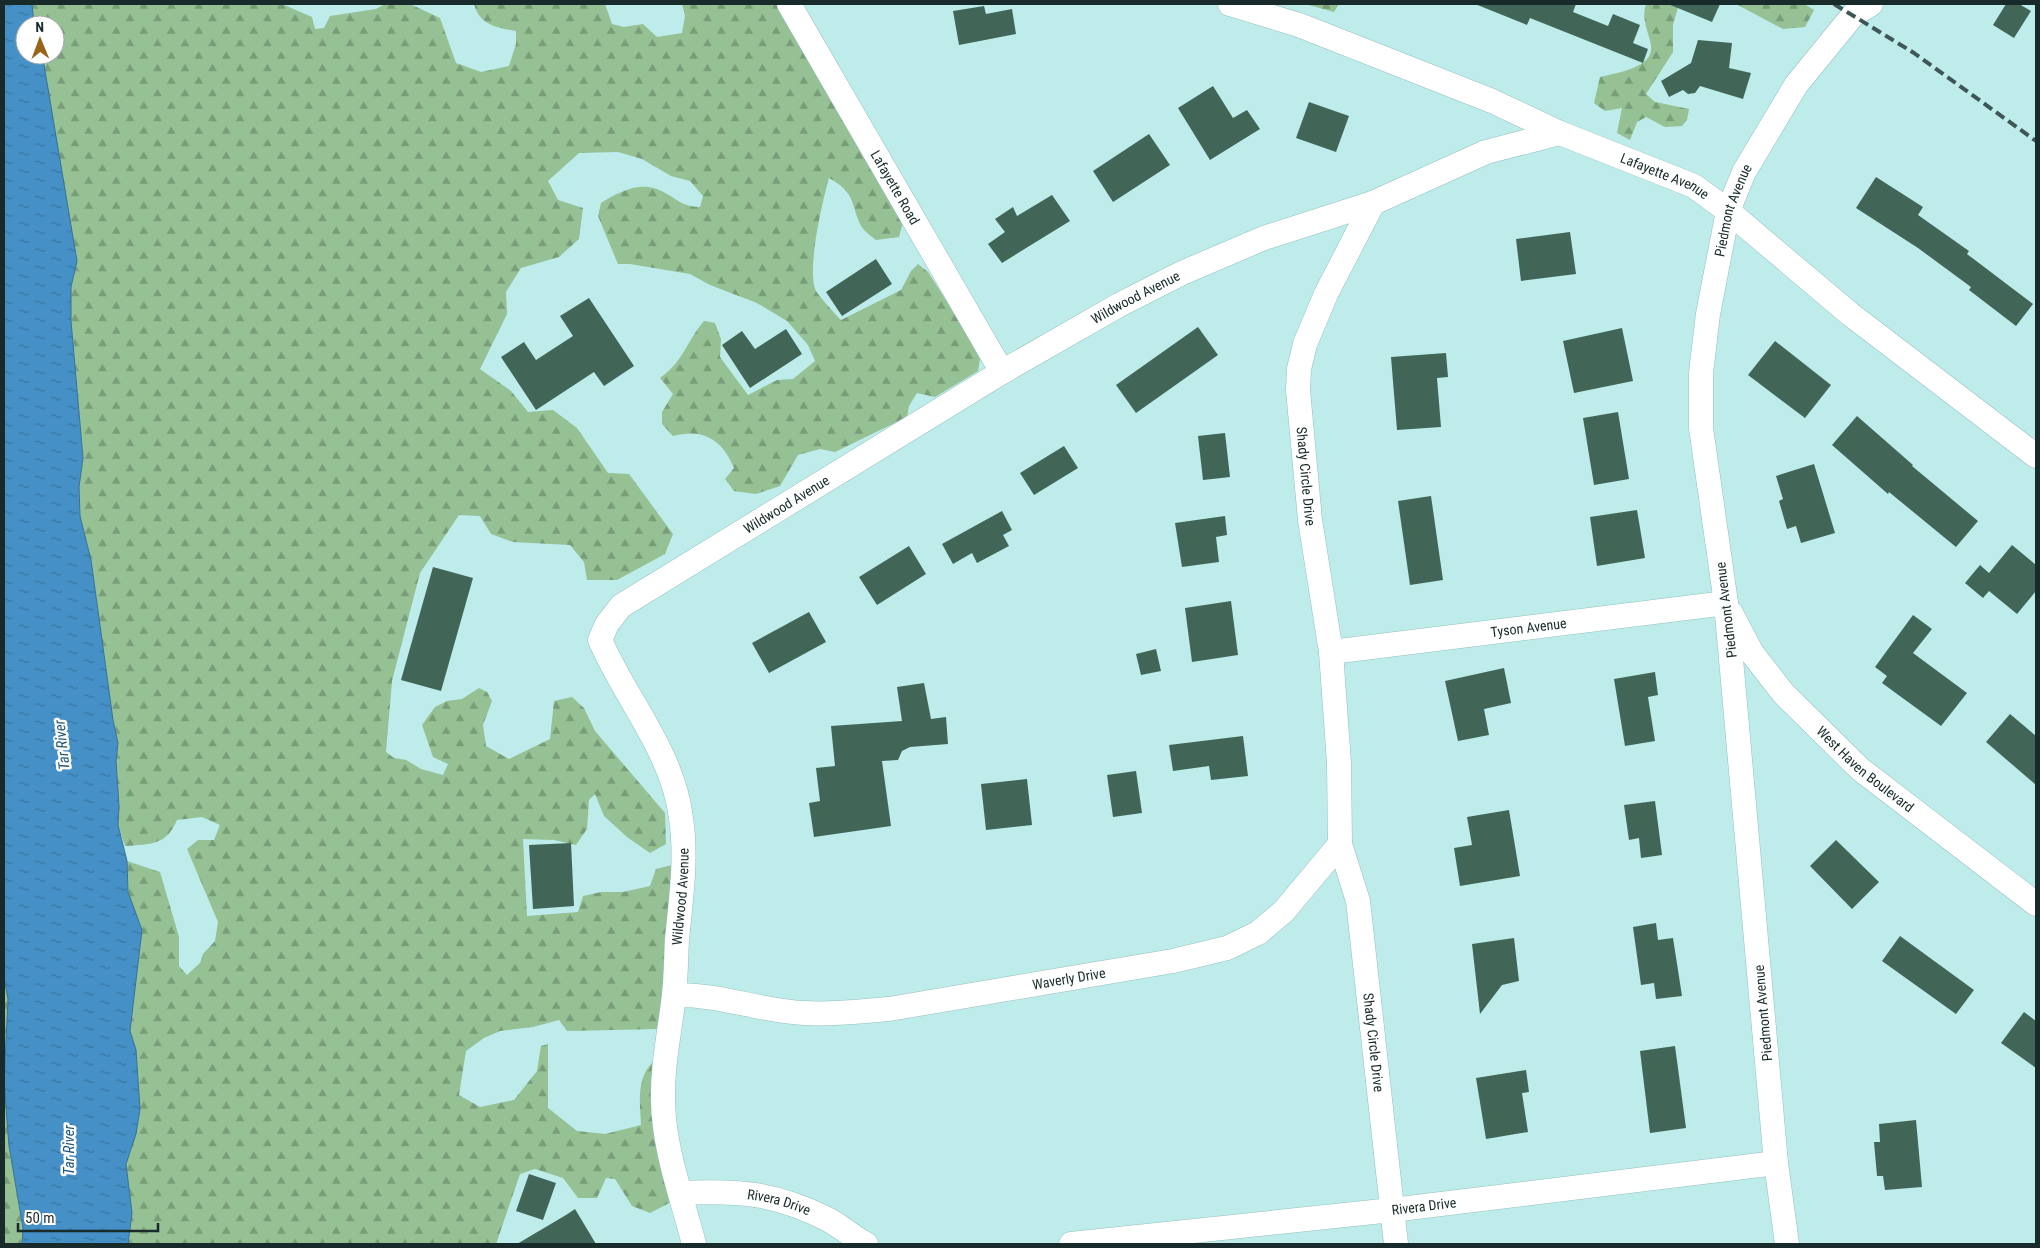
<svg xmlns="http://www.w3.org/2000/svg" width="2040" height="1248" viewBox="0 0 2040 1248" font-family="'Roboto Condensed',sans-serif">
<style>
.forest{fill:url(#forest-firs)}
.water{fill:url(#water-ripples);stroke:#377198}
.building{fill:#416658}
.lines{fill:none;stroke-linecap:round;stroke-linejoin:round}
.minor-casing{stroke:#94c1c0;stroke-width:25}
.minor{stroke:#fff;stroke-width:24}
.rail{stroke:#3e5656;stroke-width:4;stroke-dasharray:10 5;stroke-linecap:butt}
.labels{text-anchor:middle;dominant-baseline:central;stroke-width:5;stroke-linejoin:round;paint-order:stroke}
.street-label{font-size:14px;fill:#182a2a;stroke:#fff}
.water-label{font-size:15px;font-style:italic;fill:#1f567c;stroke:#fff}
</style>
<defs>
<pattern id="forest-firs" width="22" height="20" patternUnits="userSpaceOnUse" patternTransform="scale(1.25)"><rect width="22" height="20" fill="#95c194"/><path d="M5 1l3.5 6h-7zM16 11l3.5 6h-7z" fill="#799d79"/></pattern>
<pattern id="water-ripples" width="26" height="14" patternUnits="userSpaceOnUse" patternTransform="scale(1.25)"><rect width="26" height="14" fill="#4490c7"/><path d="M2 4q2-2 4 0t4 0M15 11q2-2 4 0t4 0" fill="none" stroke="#3876a2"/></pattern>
</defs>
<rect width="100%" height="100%" fill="#bdecea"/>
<g class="forest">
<path d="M32 4H282L312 17 315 29 324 28 330 16 376 9 385 4H410L440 18 456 63 481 72 509 66 516 44V31C498 28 479 25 474 4H605L612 24 624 27 643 24 657 37 682 33 685 16 682 4H779L903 222 899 237 876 240C871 236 864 231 861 226 850 202 856 193 829 178 823 199 806 271 816 291 819 296 835 314 841 320L901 290 911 271 918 264 928 272 963 327 980 359 978 371 935 397 917 393 909 406 907 417 835 452 820 449 798 455 780 486 756 494 734 491 725 479 734 468C722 439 703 428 673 436L662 424V412L673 394 660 378C684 361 686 342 704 321L715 323 721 339 720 357 748 395 777 380 793 379 815 361 808 345 787 321 757 303 710 285 690 274 630 264H618L598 216 601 203C622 190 644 179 667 194 679 201 685 207 700 207L703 196 690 181 671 176 642 159 618 152 579 153 548 181 558 200 583 208 579 239 559 257 521 268 506 292 507 314 480 369 511 391 528 412 553 410 577 428 608 473 629 474 673 534 665 554 617 580H587L584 562 570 545 513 542 491 534 480 516 459 515 420 573 392 681 386 752 394 758 406 760 421 769 443 775 448 764 433 757 422 725 435 707 447 701 462 699 479 688 487 692 492 701 483 725 486 746 509 759 550 739 554 701 572 697 584 708 595 731 665 813 666 844 650 853 627 837 604 816 595 794 589 800 587 829 576 845 554 840 523 839 527 916 578 912 583 896 601 892H623L650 886 656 869 676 864 668 990 658 1029 567 1031 559 1020 533 1027 500 1031 484 1038 466 1051 459 1095 480 1107 514 1100 537 1071 541 1046 548 1044V1108L577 1131 605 1134 641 1125C640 1104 636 1078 653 1062L654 1123 660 1164 673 1201 650 1213 632 1206 615 1179 606 1178 597 1198H578L563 1178 535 1169 520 1174 496 1244H128L132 1213 126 1164 136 1134 140 1109 136 1050 130 1031 142 930 128 892 127 861 160 872 179 937V966L187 975 200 963 203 954 215 941 218 922 187 849 198 840H214L220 825 202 817 177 820C166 846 150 844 125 846L118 825 119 806 116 761 118 743 113 720 91 560 80 516 79 487 83 458 71 321V287L77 261 41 55H55V25H34Z"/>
<path d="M1305 4H1339L1334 12Z"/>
<path d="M1646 4H1679L1673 25V52L1646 94 1655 102 1689 109 1687 120 1682 126 1665 127 1646 117 1637 122 1630 140 1617 133 1622 108 1605 111 1594 103 1600 77C1615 73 1655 68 1651 45 1648 30 1641 19 1646 4Z"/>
<path d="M1736 4H1804L1814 10 1805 27 1783 29Z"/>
<path d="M4 978 8 999 4 1081 9 1146 23 1228 22 1244H4Z"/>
</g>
<path class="water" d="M4 4H32L34 25H25V55H41L43 59 77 261 71 287V321L83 458 79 487 80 516 91 560 113 720 118 743 116 761 119 806 118 825 127 861 128 892 142 930 130 1031 136 1050 140 1109 136 1134 126 1164 132 1213 128 1244H22L23 1228 9 1146 4 1081 8 999 4 978Z"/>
<g class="building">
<path d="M1475 4H1576L1573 12 1608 26 1613 14 1640 25 1633 43 1648 49 1643 63 1530 18 1527 25Z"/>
<path d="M1668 4H1720L1712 22Z"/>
<path d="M2006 4H2019L2031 11 2014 38 1993 25Z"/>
<path d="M984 6 986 14 1012 9 1016 34 959 45 953 11Z"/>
<path d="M1698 40 1732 43 1729 68 1751 73 1743 99 1700 86 1695 93 1688 94 1683 90 1669 97 1661 81 1691 63Z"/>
<path d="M1213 86 1233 118 1247 110 1260 129 1210 160 1178 108Z"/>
<path d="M1309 102 1349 116 1336 152 1296 138Z"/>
<path d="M1149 134 1170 165 1113 202 1093 171Z"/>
<path d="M1876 177 1923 207 1918 215 1969 251 1967 254 2033 304 2016 326 1969 290 1971 287 1918 248 1856 208Z"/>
<path d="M1052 195 1070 221 1002 263 988 244 1005 232 995 219 1013 207 1017 216Z"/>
<path d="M1570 232 1576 274 1521 281 1516 239Z"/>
<path d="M876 259 892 284 842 316 826 292Z"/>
<path d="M589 298 634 366 604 386 594 372 536 410 501 357 524 342 536 360 573 336 560 316Z"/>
<path d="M1198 327 1218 355 1136 413 1116 385Z"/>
<path d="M1622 328 1633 381 1574 393 1563 341Z"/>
<path d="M786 329 802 354 750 388 722 345 742 331 755 349Z"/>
<path d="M1775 341 1831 385 1805 418 1748 375Z"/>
<path d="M1446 353 1448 377 1437 378 1441 427 1397 430 1391 357Z"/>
<path d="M1618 412 1629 479 1594 485 1583 418Z"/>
<path d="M1857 416 1913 465 1912 466 1978 521 1956 547 1889 492 1888 494 1832 445Z"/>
<path d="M1225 433 1230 477 1203 480 1198 436Z"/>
<path d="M1064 446 1078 468 1034 495 1020 473Z"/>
<path d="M1814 464 1835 533 1801 543 1796 526 1787 529 1779 501 1783 499 1776 476Z"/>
<path d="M1431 496 1443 580 1410 585 1398 501Z"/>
<path d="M1637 510 1645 558 1597 566 1590 517Z"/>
<path d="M1002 511 1012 530 1003 535 1009 546 977 563 972 553 953 564 942 544Z"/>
<path d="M1225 516 1227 535 1216 537 1219 562 1182 567 1175 523Z"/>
<path d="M2012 545 2036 565V591L2017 614 1989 591 1983 598 1965 583 1980 565 1989 573Z"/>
<path d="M909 546 926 574 877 605 859 577Z"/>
<path d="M433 567 473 578 441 691 401 680Z"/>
<path d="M1231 601 1238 655 1192 662 1185 608Z"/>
<path d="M809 612 826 642 769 673 752 643Z"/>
<path d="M1913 615 1932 629 1913 653 1967 693 1941 726 1882 683 1887 676 1875 667Z"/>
<path d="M1156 649 1161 671 1141 675 1136 654Z"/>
<path d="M1504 668 1511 703 1484 709 1489 735 1458 741 1445 681Z"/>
<path d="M1655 672 1658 695 1648 697 1655 741 1625 746 1614 679Z"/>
<path d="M924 683 931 719 946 717 948 744 910 747 902 751 898 760 882 761 891 826 814 837 809 803 820 801 816 768 835 766 831 726 902 721 897 687Z"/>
<path d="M2010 714 2036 736V785L1986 742Z"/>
<path d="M1243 736 1248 776 1211 780 1209 766 1173 771 1169 745Z"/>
<path d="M1136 771 1142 813 1113 817 1107 775Z"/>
<path d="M1027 779 1032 825 986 830 981 784Z"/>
<path d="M1655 801 1662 855 1641 858 1639 838 1629 840 1624 805Z"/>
<path d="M1509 810 1520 876 1460 886 1454 848 1472 845 1467 817Z"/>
<path d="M1836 840 1879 882 1852 909 1810 866Z"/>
<path d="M571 843 574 906 533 909 529 845Z"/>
<path d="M1656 923 1658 940 1673 938 1682 996 1656 999 1654 983 1641 985 1633 927Z"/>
<path d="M1900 936 1974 990 1956 1014 1882 961Z"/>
<path d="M1514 938 1519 981 1502 985 1480 1014 1472 944Z"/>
<path d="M2024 1012 2036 1021V1068L2001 1043Z"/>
<path d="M1675 1046 1686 1128 1650 1133 1640 1051Z"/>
<path d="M1526 1070 1529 1092 1522 1093 1528 1132 1486 1139 1476 1078Z"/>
<path d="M1916 1120 1922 1187 1885 1190 1883 1176H1877L1874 1142H1880L1879 1124Z"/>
<path d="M529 1174 556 1183 543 1220 516 1211Z"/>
<path d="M575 1209 596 1244H517L566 1215Z"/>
</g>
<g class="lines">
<g class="minor-casing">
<g id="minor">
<path id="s1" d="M789 4 1002 372"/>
<path id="s2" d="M1230 4 1299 25 1492 101 1560 133 1694 186 1728 211 1850 314 2036 456"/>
<path id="s3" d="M1373 203 1326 294 1305 344 1299 369 1298 390 1310 520 1331 652 1339 763 1340 844 1358 901 1396 1244"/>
<path id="s4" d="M1731 613 1752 653 1783 693 1860 769 2036 904"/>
<path id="s5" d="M1331 652 1726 603"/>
<path id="s6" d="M674 995C721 994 759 1011 804 1013 832 1015 861 1011 889 1009L1173 961 1227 948 1258 933 1284 911 1340 844"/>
<path id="s7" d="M681 1193C737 1190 776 1193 827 1219 841 1226 852 1237 866 1244"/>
<path id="s8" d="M694 1244C682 1197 664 1150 663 1101 662 1065 670 1031 674 995 676 977 676 958 677 939 681 899 687 858 681 818 673 752 626 700 600 640L607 624 621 606 1002 372 1119 305 1182 273 1264 238 1373 203 1486 152 1560 133"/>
<path id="s9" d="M1071 1244 1392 1210 1776 1163"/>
<path id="s10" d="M1787 1244 1776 1163 1726 603 1701 428V373L1708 314 1728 211 1744 172 1796 85 1853 15 1871 4"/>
</g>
</g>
<use href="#minor" class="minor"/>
<path class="rail" d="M1834 4 1914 53 2036 141"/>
</g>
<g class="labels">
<g class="street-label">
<text stroke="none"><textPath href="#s2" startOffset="468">Lafayette Avenue</textPath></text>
<text stroke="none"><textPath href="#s1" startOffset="212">Lafayette Road</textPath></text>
<text stroke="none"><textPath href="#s10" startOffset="1042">Piedmont Avenue</textPath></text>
<text stroke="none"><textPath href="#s8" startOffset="1268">Wildwood Avenue</textPath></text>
<text stroke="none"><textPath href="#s3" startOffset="290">Shady Circle Drive</textPath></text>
<text stroke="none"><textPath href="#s8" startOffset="862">Wildwood Avenue</textPath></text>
<text transform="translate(1726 610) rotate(-97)">Piedmont Avenue</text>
<text stroke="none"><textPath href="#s5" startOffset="199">Tyson Avenue</textPath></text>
<text stroke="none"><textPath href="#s4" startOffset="208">West Haven Boulevard</textPath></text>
<text stroke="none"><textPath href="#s8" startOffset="352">Wildwood Avenue</textPath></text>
<text stroke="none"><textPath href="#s6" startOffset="399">Waverly Drive</textPath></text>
<text transform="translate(1763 1013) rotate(-95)">Piedmont Avenue</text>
<text stroke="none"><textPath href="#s3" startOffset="862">Shady Circle Drive</textPath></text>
<text stroke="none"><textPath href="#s7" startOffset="99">Rivera Drive</textPath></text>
<text stroke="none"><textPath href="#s9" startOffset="355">Rivera Drive</textPath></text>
</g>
<g class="water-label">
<text transform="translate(62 745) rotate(-96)">Tar River</text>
<text transform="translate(69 1150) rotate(-90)">Tar River</text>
</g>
</g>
<rect width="2040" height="1248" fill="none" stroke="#182a2a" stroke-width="10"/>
<g transform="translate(40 40) rotate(359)"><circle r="24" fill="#ffffff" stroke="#a3aaaa"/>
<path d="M0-4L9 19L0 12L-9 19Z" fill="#98641a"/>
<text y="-8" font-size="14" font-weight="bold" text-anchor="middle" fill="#182a2a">N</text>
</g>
<path d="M18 1223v8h140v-8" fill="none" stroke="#182a2a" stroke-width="2.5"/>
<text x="25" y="1223" font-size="15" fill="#182a2a" stroke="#ffffff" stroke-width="4" paint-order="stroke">50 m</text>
</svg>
